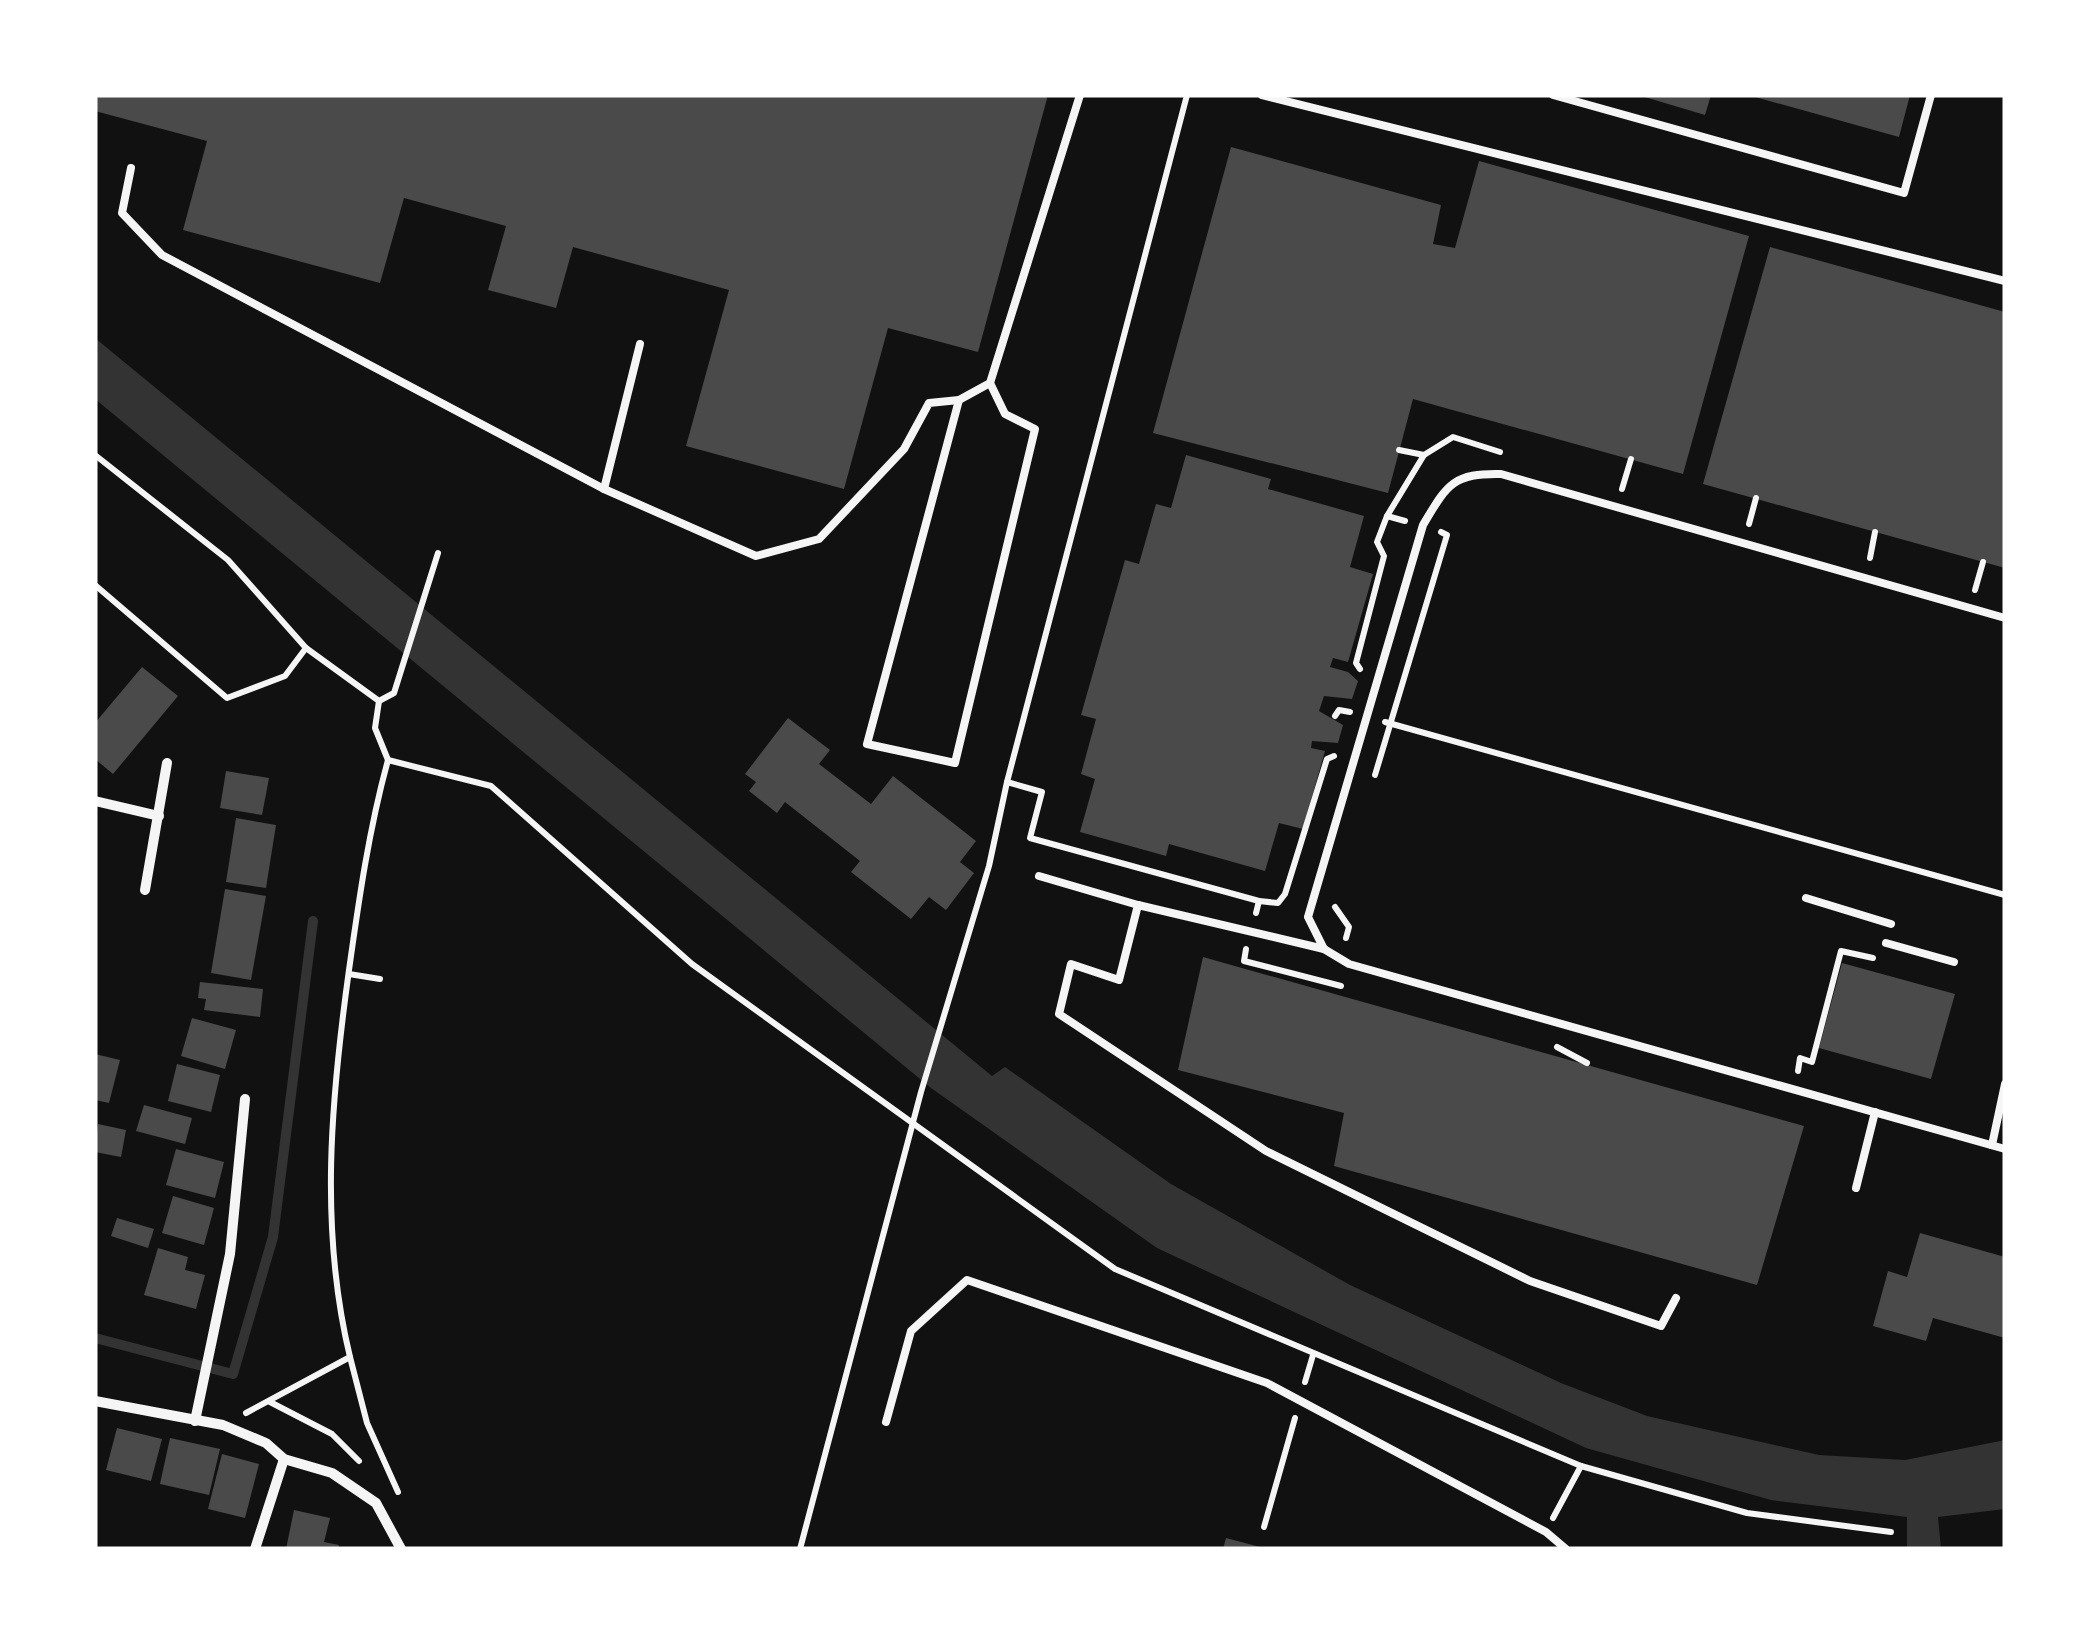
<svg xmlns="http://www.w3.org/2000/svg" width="2100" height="1644" viewBox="0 0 2100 1644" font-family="'Varela Round',sans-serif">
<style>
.water{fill:#333}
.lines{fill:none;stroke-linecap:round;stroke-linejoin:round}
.stream{stroke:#333;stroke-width:10}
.building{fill:#4a4a4a}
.path{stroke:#f5f5f5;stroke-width:6}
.service{stroke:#f5f5f5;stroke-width:8}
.minor{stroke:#f5f5f5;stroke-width:10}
</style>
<rect width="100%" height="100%" fill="#111"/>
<path class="water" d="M95 338 992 1076 1005 1067 1171 1184 1350 1285 1561 1383 1647 1416 1819 1455 1905 1460 2005 1440V1509L1938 1517 1941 1549H1907V1517L1771 1500 1586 1448 1157 1248 931 1088 95 399Z"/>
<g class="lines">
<path class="stream" d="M95 1338 233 1374 273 1237 313 921"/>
</g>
<g class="building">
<path d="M95 95H1048L978 352 888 328 844 489 686 446 729 290 573 247 556 308 488 290 506 226 404 198 380 283 183 230 207 141 95 111Z"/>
<path d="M1638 95H1711L1705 115Z"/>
<path d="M1748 95H1910L1899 137Z"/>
<path d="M1231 147 1441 205 1433 244 1455 248 1479 161 1749 236 1683 474 1413 399 1388 493 1153 433Z"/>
<path d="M1770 247 2005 312V568L1703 484Z"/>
<path d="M1186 455 1271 479 1268 489 1364 516 1350 567 1373 574 1348 662 1333 658 1330 667 1348 672 1358 681 1352 699 1324 696 1319 711 1343 725 1338 743 1312 741 1311 748 1325 751 1303 829 1279 823 1265 871 1169 844 1166 856 1080 832 1095 779 1081 774 1096 719 1081 715 1125 560 1139 564 1156 504 1171 508Z"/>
<path d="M142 667 178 696 113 774 95 759V723Z"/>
<path d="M788 718 830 750 819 764 871 804 893 776 976 841 960 862 974 873 946 910 929 897 911 919 851 872 860 861 785 802 777 813 749 791 756 782 745 774Z"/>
<path d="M226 771 269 778 262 815 220 808Z"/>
<path d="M236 818 276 825 266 888 226 882Z"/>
<path d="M225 889 266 896 251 980 211 973Z"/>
<path d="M1203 957 1804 1126 1757 1285 1334 1166 1344 1113 1178 1070Z"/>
<path d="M1842 963 1955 994 1931 1079 1819 1048Z"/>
<path d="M200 982 263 989 260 1017 204 1010 206 999 198 998Z"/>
<path d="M192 1018 236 1030 225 1069 181 1056Z"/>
<path d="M95 1054 120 1060 109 1103 95 1100Z"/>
<path d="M177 1064 220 1075 211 1112 168 1101Z"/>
<path d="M144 1105 192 1118 185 1144 136 1131Z"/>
<path d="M98 1124 126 1130 121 1157 95 1152Z"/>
<path d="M176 1149 224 1162 215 1198 166 1185Z"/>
<path d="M173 1196 214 1208 204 1245 162 1233Z"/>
<path d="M117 1218 154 1229 148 1248 111 1236Z"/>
<path d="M1920 1233 2005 1257V1338L1933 1318 1926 1341 1873 1326 1888 1271 1907 1277Z"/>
<path d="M158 1248 188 1257 185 1270 205 1275 196 1309 144 1295Z"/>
<path d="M117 1428 162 1439 151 1481 106 1470Z"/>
<path d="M170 1438 220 1449 209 1495 160 1484Z"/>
<path d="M222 1454 259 1464 245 1518 208 1509Z"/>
<path d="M294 1510 330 1518 324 1542 339 1545 338 1549H286Z"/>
<path d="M1226 1538 1264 1548V1549H1223Z"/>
</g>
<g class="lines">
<g class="path">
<path d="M95 455 228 560 306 648 379 701 375 728 388 760 491 786 692 964 1115 1269 1581 1466 1747 1513 1891 1532"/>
<path d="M1424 455 1453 437 1500 452"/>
<path d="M1622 489 1631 459"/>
<path d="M1387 516 1405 521"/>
<path d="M1749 524 1756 498"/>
<path d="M1870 558 1875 532"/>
<path d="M95 585 227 698 285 676 306 648"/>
<path d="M1975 590 1983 562"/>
<path d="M1360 669 1356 663 1384 556 1377 542 1387 516 1424 455 1399 450"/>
<path d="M379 701 394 693 438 553"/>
<path d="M1335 716 1339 710 1350 712"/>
<path d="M1385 722 2005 895"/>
<path d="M1375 775 1447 535 1441 532"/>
<path d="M1007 782 1042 792 1030 838 1259 901 1256 913"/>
<path d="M1259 901 1278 903 1285 894 1327 759 1334 756"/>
<path d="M1335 907 1349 927 1346 938"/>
<path d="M1246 949 1244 961 1341 986"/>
<path d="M349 974 380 979"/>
<path d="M1557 1047 1587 1063"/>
<path d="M1798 1071 1800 1058 1812 1062 1841 951 1873 958"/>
<path d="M350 1357 367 1423 398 1492"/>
<path d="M1305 1382 1313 1355"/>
<path d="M270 1402 332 1434 359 1461"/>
<path d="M246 1413 350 1357C319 1229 331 1099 349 970 359 899 369 829 388 760"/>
<path d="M1553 1518 1581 1466"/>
<path d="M1264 1527 1295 1418"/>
<path d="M800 1549 921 1092 989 866 1007 782 1187 95"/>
</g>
<g class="service">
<path d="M1262 95 2005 281"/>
<path d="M1553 95 1904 193 1931 95"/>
<path d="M131 168 122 213 162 255 604 489 756 556 819 539 904 449 929 403 959 400 990 383 1080 95"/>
<path d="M959 400 867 744 955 763 1035 429 1005 414 990 383"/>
<path d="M604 489 640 344"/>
<path d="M2005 618 1501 474C1452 473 1447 485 1423 525L1308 917 1324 949 1349 964 2005 1149"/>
<path d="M1039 876 1138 905 1324 949"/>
<path d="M1806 898 1891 924"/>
<path d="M1138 905 1119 980 1071 964 1059 1014 1266 1151 1530 1281 1661 1326 1676 1298"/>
<path d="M1886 943 1954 962"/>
<path d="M1992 1145 2005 1084"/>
<path d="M1856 1188 1875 1112"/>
<path d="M886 1422 911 1331 967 1280 1267 1383 1546 1532 1566 1549"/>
</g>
<g class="minor">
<path d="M95 801 159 816"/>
<path d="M145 890 167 763"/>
<path d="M95 1401 223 1425 266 1443 284 1459 332 1473 376 1503 401 1549"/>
<path d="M195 1421 230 1254 245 1099"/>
<path d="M255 1549 284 1459"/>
</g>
</g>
<rect width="2100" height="1644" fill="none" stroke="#ffffff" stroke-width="195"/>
</svg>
